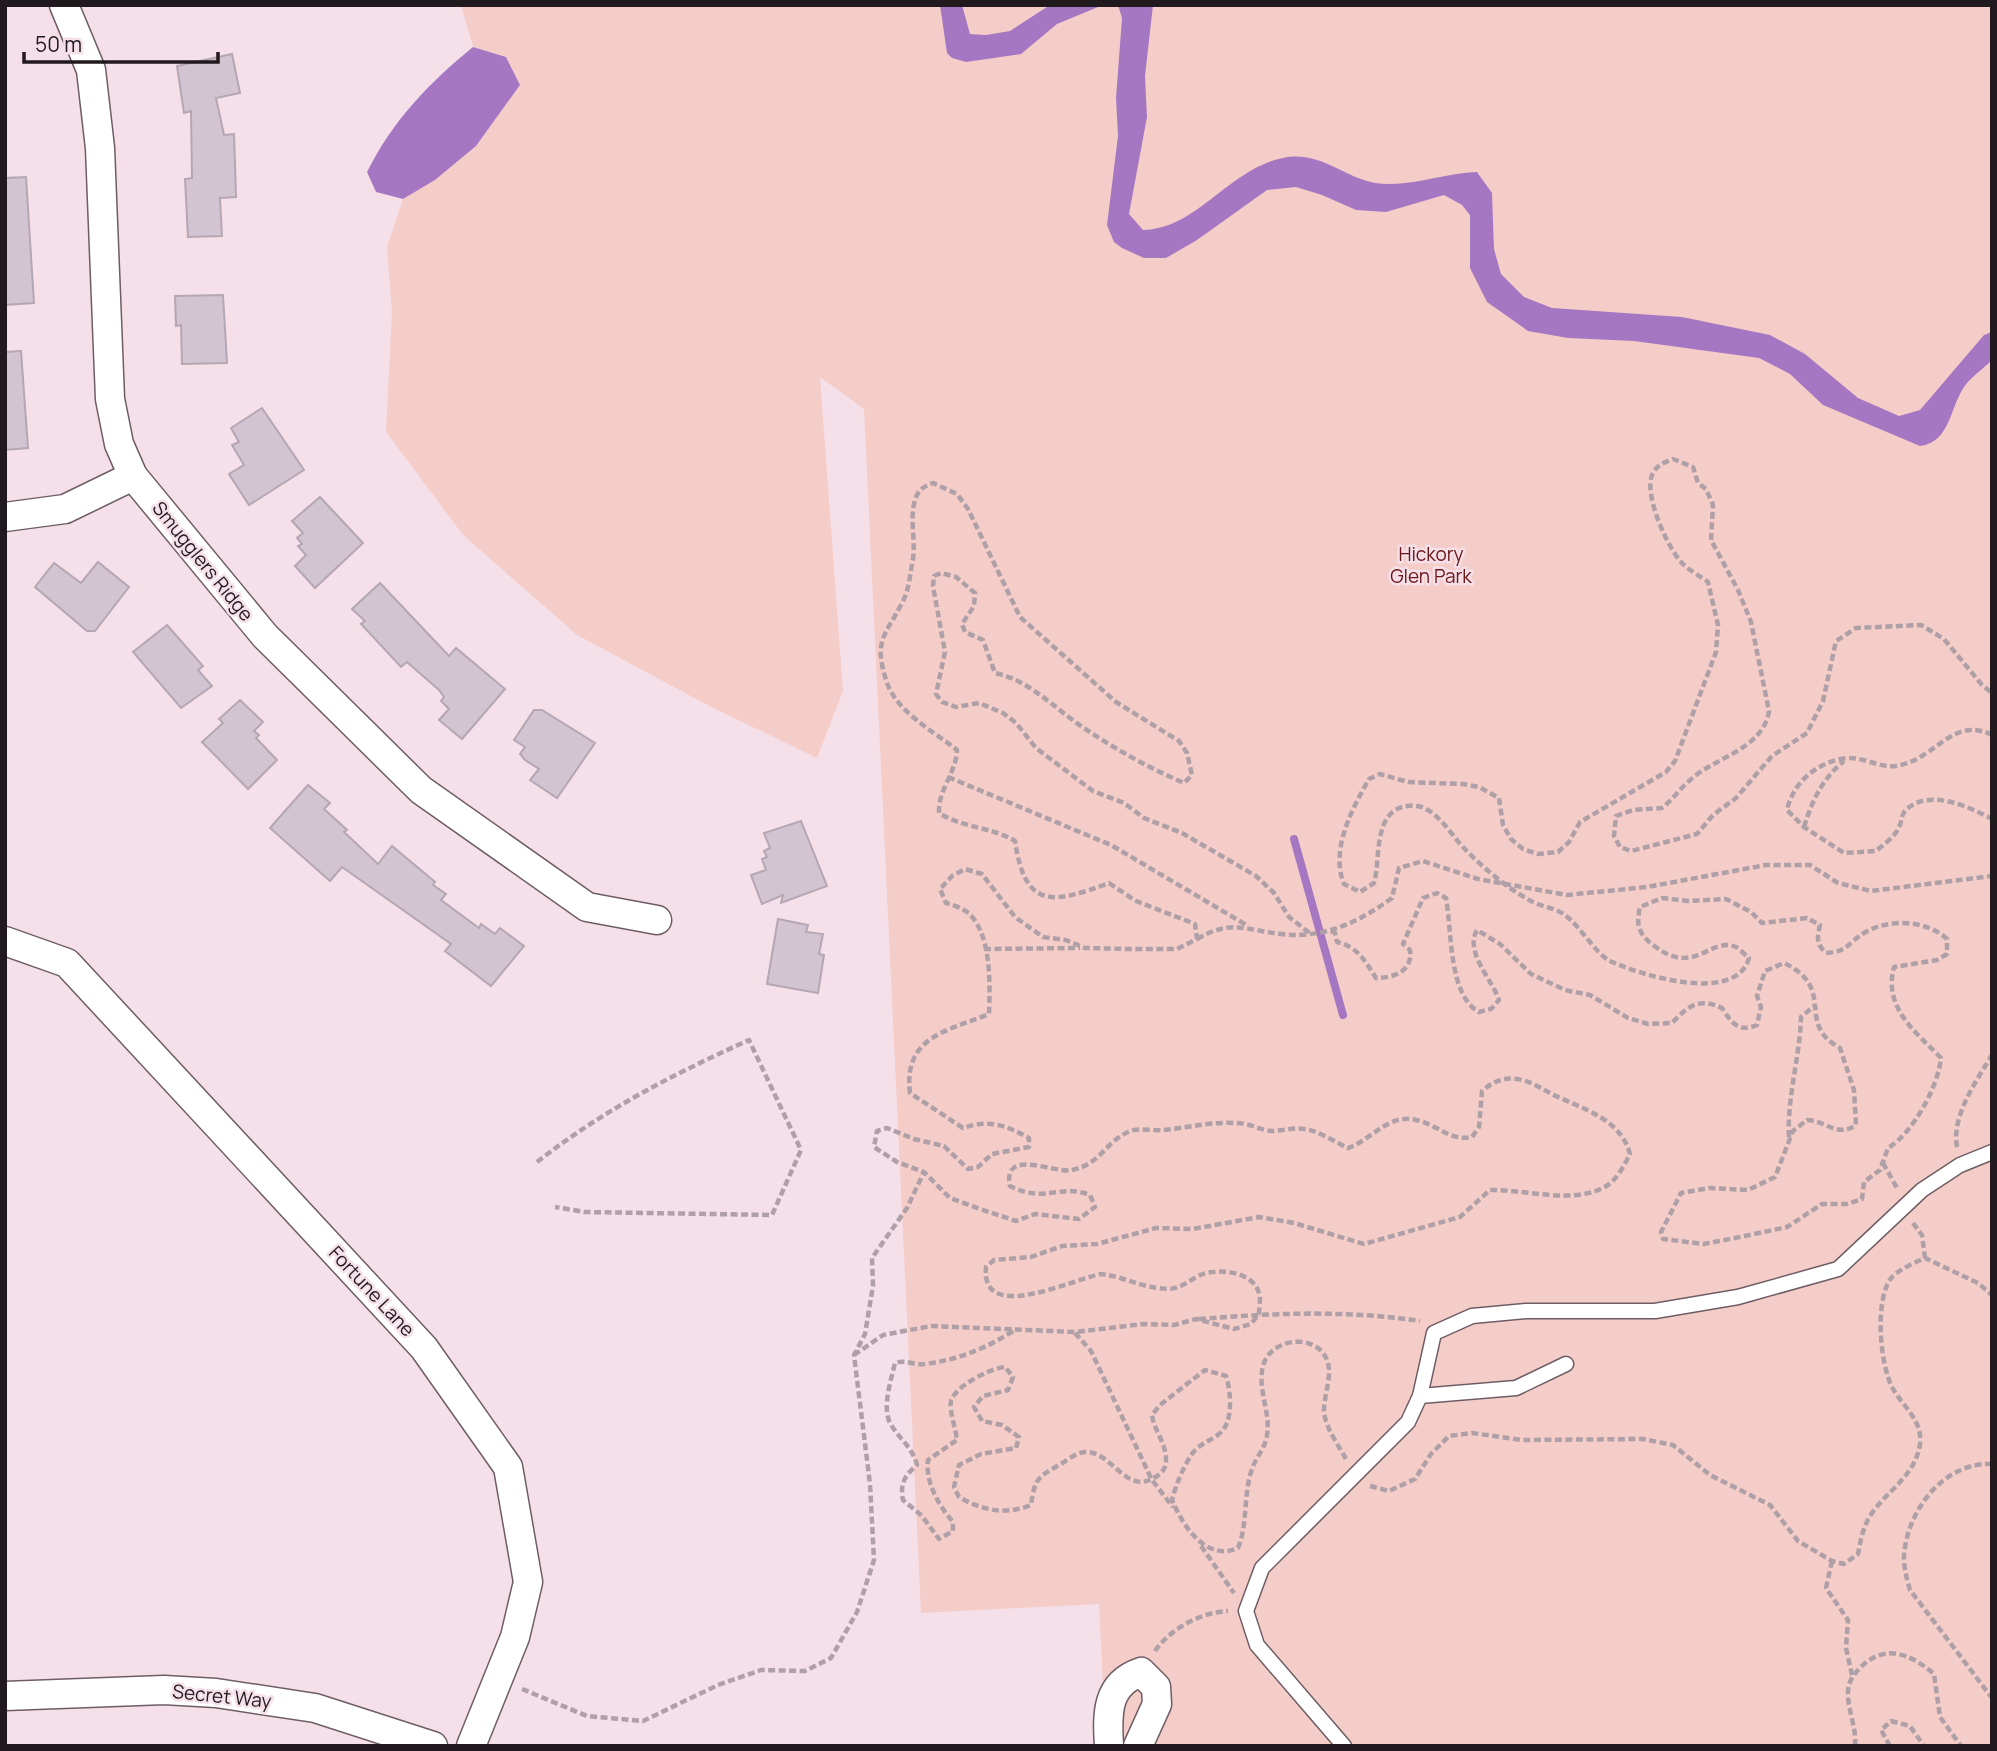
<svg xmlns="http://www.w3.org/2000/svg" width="1997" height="1751" viewBox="0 0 1997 1751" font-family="Manrope,sans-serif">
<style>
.green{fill:#f5cdc8}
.water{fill:#a577c2}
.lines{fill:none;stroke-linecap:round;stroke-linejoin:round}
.stream{stroke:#a577c2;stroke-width:8}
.building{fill:#d3c4d1;stroke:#b5a6b3;stroke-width:2}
.lane-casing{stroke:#6e5d65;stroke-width:17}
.street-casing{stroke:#6e5d65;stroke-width:31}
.path{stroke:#af9fa7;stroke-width:4.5;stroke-dasharray:7 3.5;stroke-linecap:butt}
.lane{stroke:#fff;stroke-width:14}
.street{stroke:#fff;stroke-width:28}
.labels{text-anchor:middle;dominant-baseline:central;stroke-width:5;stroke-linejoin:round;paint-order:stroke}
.park-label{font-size:19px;fill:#6d1716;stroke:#f5e0ea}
.street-label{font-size:19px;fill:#20191d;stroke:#f5e0ea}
</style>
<rect width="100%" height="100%" fill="#f5e0ea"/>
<path class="green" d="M461 5H1992V1746H1106L1099 1604 921 1613 864 409 820 377 843 691 817 758 713 708 577 635 463 535 386 432 392 311 387 247 403 199 435 180 476 146 520 85 506 57 473 47Z"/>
<g class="water">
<path d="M940 5H962L970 34 986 35 1010 31 1050 5H1103L1057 24 1021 54 966 62 952 58 947 53Z"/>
<path d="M1118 5H1153L1145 76 1147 117 1129 214 1143 230C1199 228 1228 169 1283 158 1319 150 1343 177 1375 183 1409 188 1443 173 1477 172L1492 193 1494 249 1501 274 1524 297 1552 308 1682 317 1770 335 1805 354 1858 398 1899 416 1920 410 1984 335 1992 332V360C1984 368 1974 375 1967 383 1949 405 1952 442 1920 446L1823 405 1790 374 1759 358 1634 341 1568 338 1528 331 1487 302 1470 268V215L1462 205 1444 195 1386 212 1356 210 1322 195 1296 187 1267 190 1197 240 1166 258H1144L1122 248 1114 242 1107 225 1118 136 1116 98 1122 18Z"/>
<path d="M473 47 506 57 520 85 476 146 435 180 403 199 376 192 367 172C393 120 428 84 473 47Z"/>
</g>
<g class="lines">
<path class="stream" d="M1294 839 1343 1015"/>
</g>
<g class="building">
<path d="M232 54 240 93 216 98 224 135 234 134 236 197 220 198 222 236 188 237 185 179 192 178 191 111 184 113 177 66Z"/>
<path d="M26 177 34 303 5 305V178Z"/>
<path d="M223 295 227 363 182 364 181 325 176 326 175 296Z"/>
<path d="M21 351 28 448 5 450V352Z"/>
<path d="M262 408 304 470 249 505 229 474 244 465 232 445 239 442 231 428Z"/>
<path d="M320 497 363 543 315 588 295 566 306 555 298 546 302 544 297 538 303 533 292 521Z"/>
<path d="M98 562 129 587 95 631H87L35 587 54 563 81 583Z"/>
<path d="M380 583 449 656 456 648 505 689 462 739 439 720 449 709 441 701 444 697 439 690 407 662 401 667 361 624 365 621 352 609Z"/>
<path d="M167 625 203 666 198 670 212 686 181 708 133 652Z"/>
<path d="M240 700 263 722 254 731 259 735 256 738 277 760 248 789 202 742 223 723 219 719Z"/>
<path d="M534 710H542L595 743 557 798 530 780 539 769 525 760 520 754 525 747 514 740Z"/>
<path d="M308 785 330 803 324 809 347 830 344 832 378 864 392 846 435 882 433 885 446 894 441 900 479 928 481 924 495 934 500 928 524 946 491 986 445 951 451 944 342 867 330 881 270 828Z"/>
<path d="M801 821 827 886 781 903 783 895 762 904 751 875 766 870 762 859 767 857 764 851 770 848 764 833Z"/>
<path d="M778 919 808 925 806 932 823 934 819 954 824 955 818 993 767 984Z"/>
</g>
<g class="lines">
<g class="lane-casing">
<g id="lane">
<path d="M1420 1396 1434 1333 1472 1316 1526 1311H1655L1738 1297 1838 1269 1922 1190 1960 1165 1992 1152"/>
<path d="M1344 1746 1257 1645 1246 1611 1262 1568 1408 1422 1420 1396 1516 1388 1566 1364"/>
</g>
</g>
<g class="street-casing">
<g id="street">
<path d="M64 5 91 70 100 148 110 399 119 444 133 476 265 636 421 790 587 907 657 920"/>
<path d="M5 517 65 509 133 476"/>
<path d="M5 941 67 963 424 1348 508 1467 528 1582 515 1637 471 1746"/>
<path d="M5 1696 164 1690 216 1693 315 1708 433 1746"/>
<path d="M1109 1746C1107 1714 1106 1684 1141 1672L1156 1687 1157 1704 1138 1746"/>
</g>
</g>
<g class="path">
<path d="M1992 735C1952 715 1936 760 1896 766 1880 768 1863 757 1848 758 1818 761 1793 782 1787 810L1804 827 1844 853 1876 851C1883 845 1896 836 1899 827 1903 820 1900 814 1908 808 1932 789 1969 807 1992 819"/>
<path d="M948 777 1111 845 1248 926"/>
<path d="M1804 827C1812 801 1822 779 1844 761"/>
<path d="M1331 931 1335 933 1337 942C1358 947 1365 961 1376 978 1394 978 1413 971 1410 950L1403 944 1423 898 1437 893 1446 898C1452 930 1448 995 1479 1012L1491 1009 1499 1000C1492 979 1464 952 1477 930L1500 944 1531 974 1565 990 1590 995 1628 1018 1648 1024 1672 1023C1688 1006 1699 997 1722 1008 1732 1023 1738 1033 1757 1025L1761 1007 1757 996 1765 971 1784 963C1838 989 1794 1023 1840 1048L1854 1090 1856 1125C1837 1138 1827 1121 1807 1120L1793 1131 1775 1177 1748 1190 1709 1188 1681 1193 1661 1232 1663 1239 1704 1244 1745 1236 1787 1227 1822 1204H1847L1862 1199 1864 1182 1880 1170 1888 1148C1913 1133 1938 1087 1941 1058 1915 1031 1883 1008 1894 967L1937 960 1947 954V939C1927 920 1888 918 1864 933 1846 944 1850 951 1826 953 1816 944 1817 937 1820 925L1807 918 1762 923 1751 912 1726 899 1688 901 1662 898 1640 907C1636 925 1638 933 1653 945 1695 978 1709 936 1736 947 1740 949 1745 955 1749 958 1736 1005 1640 975 1610 961 1596 954 1580 926 1565 915 1556 908 1542 907 1531 901 1507 888 1483 868 1464 848 1449 833 1433 801 1407 806 1372 811 1381 860 1374 883L1360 892 1344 884C1330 850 1352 809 1369 779L1380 774 1408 782 1463 784 1479 787 1499 798 1503 825 1511 839 1523 849 1538 854 1558 852 1569 842 1580 822 1666 772 1675 761 1716 652 1718 625 1708 582C1700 576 1688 570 1681 562 1667 546 1644 496 1652 475 1656 465 1665 462 1673 459L1693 467 1698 483 1706 489 1713 505 1711 540 1738 590 1751 622 1769 711C1763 750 1714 757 1689 781 1679 790 1672 800 1662 808L1633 810 1616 816 1614 836 1620 847 1631 851 1697 834 1713 815 1736 798 1772 756 1807 733 1823 701 1836 641 1856 628 1921 625 1944 639 1982 685 1992 693"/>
<path d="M1197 939C1231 919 1245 930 1281 934 1324 939 1359 922 1392 898L1399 868 1423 861 1478 879 1567 895 1647 887 1766 865H1810L1838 883 1871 891 1992 876"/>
<path d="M984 949 1080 948"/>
<path d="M1789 1137C1787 1096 1800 1057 1801 1017L1814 1006"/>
<path d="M1957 1147C1951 1116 1977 1080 1992 1055"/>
<path d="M537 1162C605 1109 672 1075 749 1040L801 1150 772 1215 585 1212 555 1207"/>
<path d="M1883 1163 1897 1188"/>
<path d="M1913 1223 1922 1235 1925 1258"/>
<path d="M1199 1319C1273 1313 1347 1310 1420 1321"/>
<path d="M1013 1331C985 1349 959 1359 926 1364 915 1366 905 1359 895 1363 891 1380 882 1407 890 1423 899 1439 912 1446 917 1465 904 1476 900 1484 903 1500L922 1516 939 1539 953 1531V1522C939 1506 925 1482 928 1460L957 1440C956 1429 949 1411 951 1401 955 1386 991 1368 1005 1367L1013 1377 1008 1390 983 1396 974 1407 982 1421 1002 1425 1019 1437 1016 1448 981 1454 959 1465 954 1487 959 1497C983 1511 1006 1515 1031 1505 1035 1478 1037 1478 1059 1465 1068 1460 1077 1451 1088 1452 1113 1454 1126 1494 1154 1478 1161 1474 1166 1469 1166 1461 1167 1444 1154 1431 1152 1415L1160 1405 1205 1370 1226 1376C1231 1391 1234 1423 1219 1434 1209 1442 1200 1443 1192 1454 1183 1467 1176 1485 1172 1500 1183 1526 1206 1562 1238 1548 1248 1524 1243 1495 1252 1469 1256 1457 1265 1449 1267 1435 1271 1412 1257 1390 1263 1366 1269 1341 1307 1333 1323 1353 1336 1369 1324 1392 1324 1410 1324 1426 1339 1446 1346 1459"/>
<path d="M1075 1333 1091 1351 1152 1480 1173 1507"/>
<path d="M854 1355 883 1335 931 1326 1075 1332 1143 1324 1174 1325 1196 1319 1234 1329 1251 1324 1259 1314C1259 1308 1261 1299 1259 1293 1253 1272 1221 1268 1203 1274 1192 1278 1181 1289 1169 1289 1141 1288 1126 1277 1101 1274 1073 1279 980 1325 986 1267L994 1260 1031 1257 1062 1246 1097 1244 1156 1228 1193 1229 1259 1217 1294 1223 1364 1244 1460 1217 1490 1190C1526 1189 1575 1206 1608 1185 1617 1179 1625 1164 1630 1154 1621 1120 1586 1110 1556 1096 1543 1090 1532 1081 1517 1079 1502 1077 1493 1082 1482 1091L1479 1127 1472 1137C1451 1142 1436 1124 1416 1120 1388 1113 1372 1140 1348 1148 1335 1142 1317 1130 1304 1129 1293 1127 1282 1131 1271 1131 1263 1130 1254 1126 1245 1124 1218 1120 1192 1127 1165 1130 1154 1131 1138 1127 1128 1132 1104 1143 1101 1164 1072 1170 1055 1174 1002 1147 1010 1186 1045 1204 1060 1183 1090 1195L1095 1207 1079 1219 1035 1214 1016 1221 980 1209 950 1198 924 1172 897 1162 874 1147 877 1131 887 1128 914 1139 944 1146 968 1169 978 1167 992 1154 1029 1147V1138C1005 1125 990 1119 963 1128L910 1093C903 1036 948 1031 989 1014 990 985 992 932 967 912 962 908 953 905 946 903L940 889 952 876 965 869 982 874 1015 917 1043 937 1066 940 1085 948 1128 949H1177L1197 939 1195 924 1136 901 1109 883C1053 904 1025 910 1015 841 992 827 963 828 939 813 938 789 956 774 957 750 932 730 896 712 886 680 874 641 884 637 901 605 909 591 910 575 913 559 916 539 908 514 917 495 920 488 926 486 933 483L957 494 968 509 1020 617 1116 702 1179 741 1187 753 1192 775 1184 783C1149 768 1113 748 1081 726 1053 707 1029 680 995 673L983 640 965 632 962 624 974 606 975 593 956 577 941 573 934 576 933 586 945 652 936 694 942 702 956 707 979 703 1003 713 1016 723 1036 748 1093 791 1124 803 1144 818 1182 833 1256 876 1274 893 1289 917 1312 935"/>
<path d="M1992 1464C1947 1462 1912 1504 1905 1547 1902 1562 1906 1576 1910 1590L1992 1698"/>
<path d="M1370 1486 1389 1491 1415 1479 1431 1454 1449 1436 1472 1433 1522 1440 1643 1439 1673 1445 1710 1475 1770 1505 1798 1541 1832 1561 1844 1564 1858 1554C1861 1539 1863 1526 1872 1513 1889 1489 1915 1476 1920 1444 1923 1420 1902 1406 1892 1387 1880 1364 1874 1298 1892 1277 1900 1269 1914 1263 1925 1258L1978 1283 1992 1295"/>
<path d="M1201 1546 1234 1593"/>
<path d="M1832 1561 1826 1588 1848 1620 1846 1648 1852 1675"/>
<path d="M1155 1651C1170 1629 1201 1612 1228 1611"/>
<path d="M522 1689 587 1716 643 1721 718 1685 761 1670 805 1671 831 1658 857 1612 874 1560 870 1484 854 1355 865 1334 873 1286 872 1258 907 1208 924 1172"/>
<path d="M1855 1746C1857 1728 1847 1709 1848 1691 1849 1680 1854 1674 1861 1667 1885 1643 1911 1654 1934 1674L1940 1717 1961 1746"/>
<path d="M1890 1746 1881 1730 1891 1721 1910 1726 1924 1746"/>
</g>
<use href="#lane" class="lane"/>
<use href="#street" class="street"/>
</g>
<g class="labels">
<g class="park-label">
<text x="1431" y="554">Hickory<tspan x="1431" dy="22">Glen Park</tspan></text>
</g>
<g class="street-label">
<text transform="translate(203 561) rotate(51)">Smugglers Ridge</text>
<text transform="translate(372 1291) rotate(47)">Fortune Lane</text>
<text transform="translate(222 1696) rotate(6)">Secret Way</text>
</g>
</g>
<rect width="1997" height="1751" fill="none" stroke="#20191d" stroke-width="14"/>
<path d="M24 52v10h194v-10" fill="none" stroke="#20191d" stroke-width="3.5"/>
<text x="35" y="52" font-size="21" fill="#20191d" stroke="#f5e0ea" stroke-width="5" paint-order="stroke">50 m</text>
</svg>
